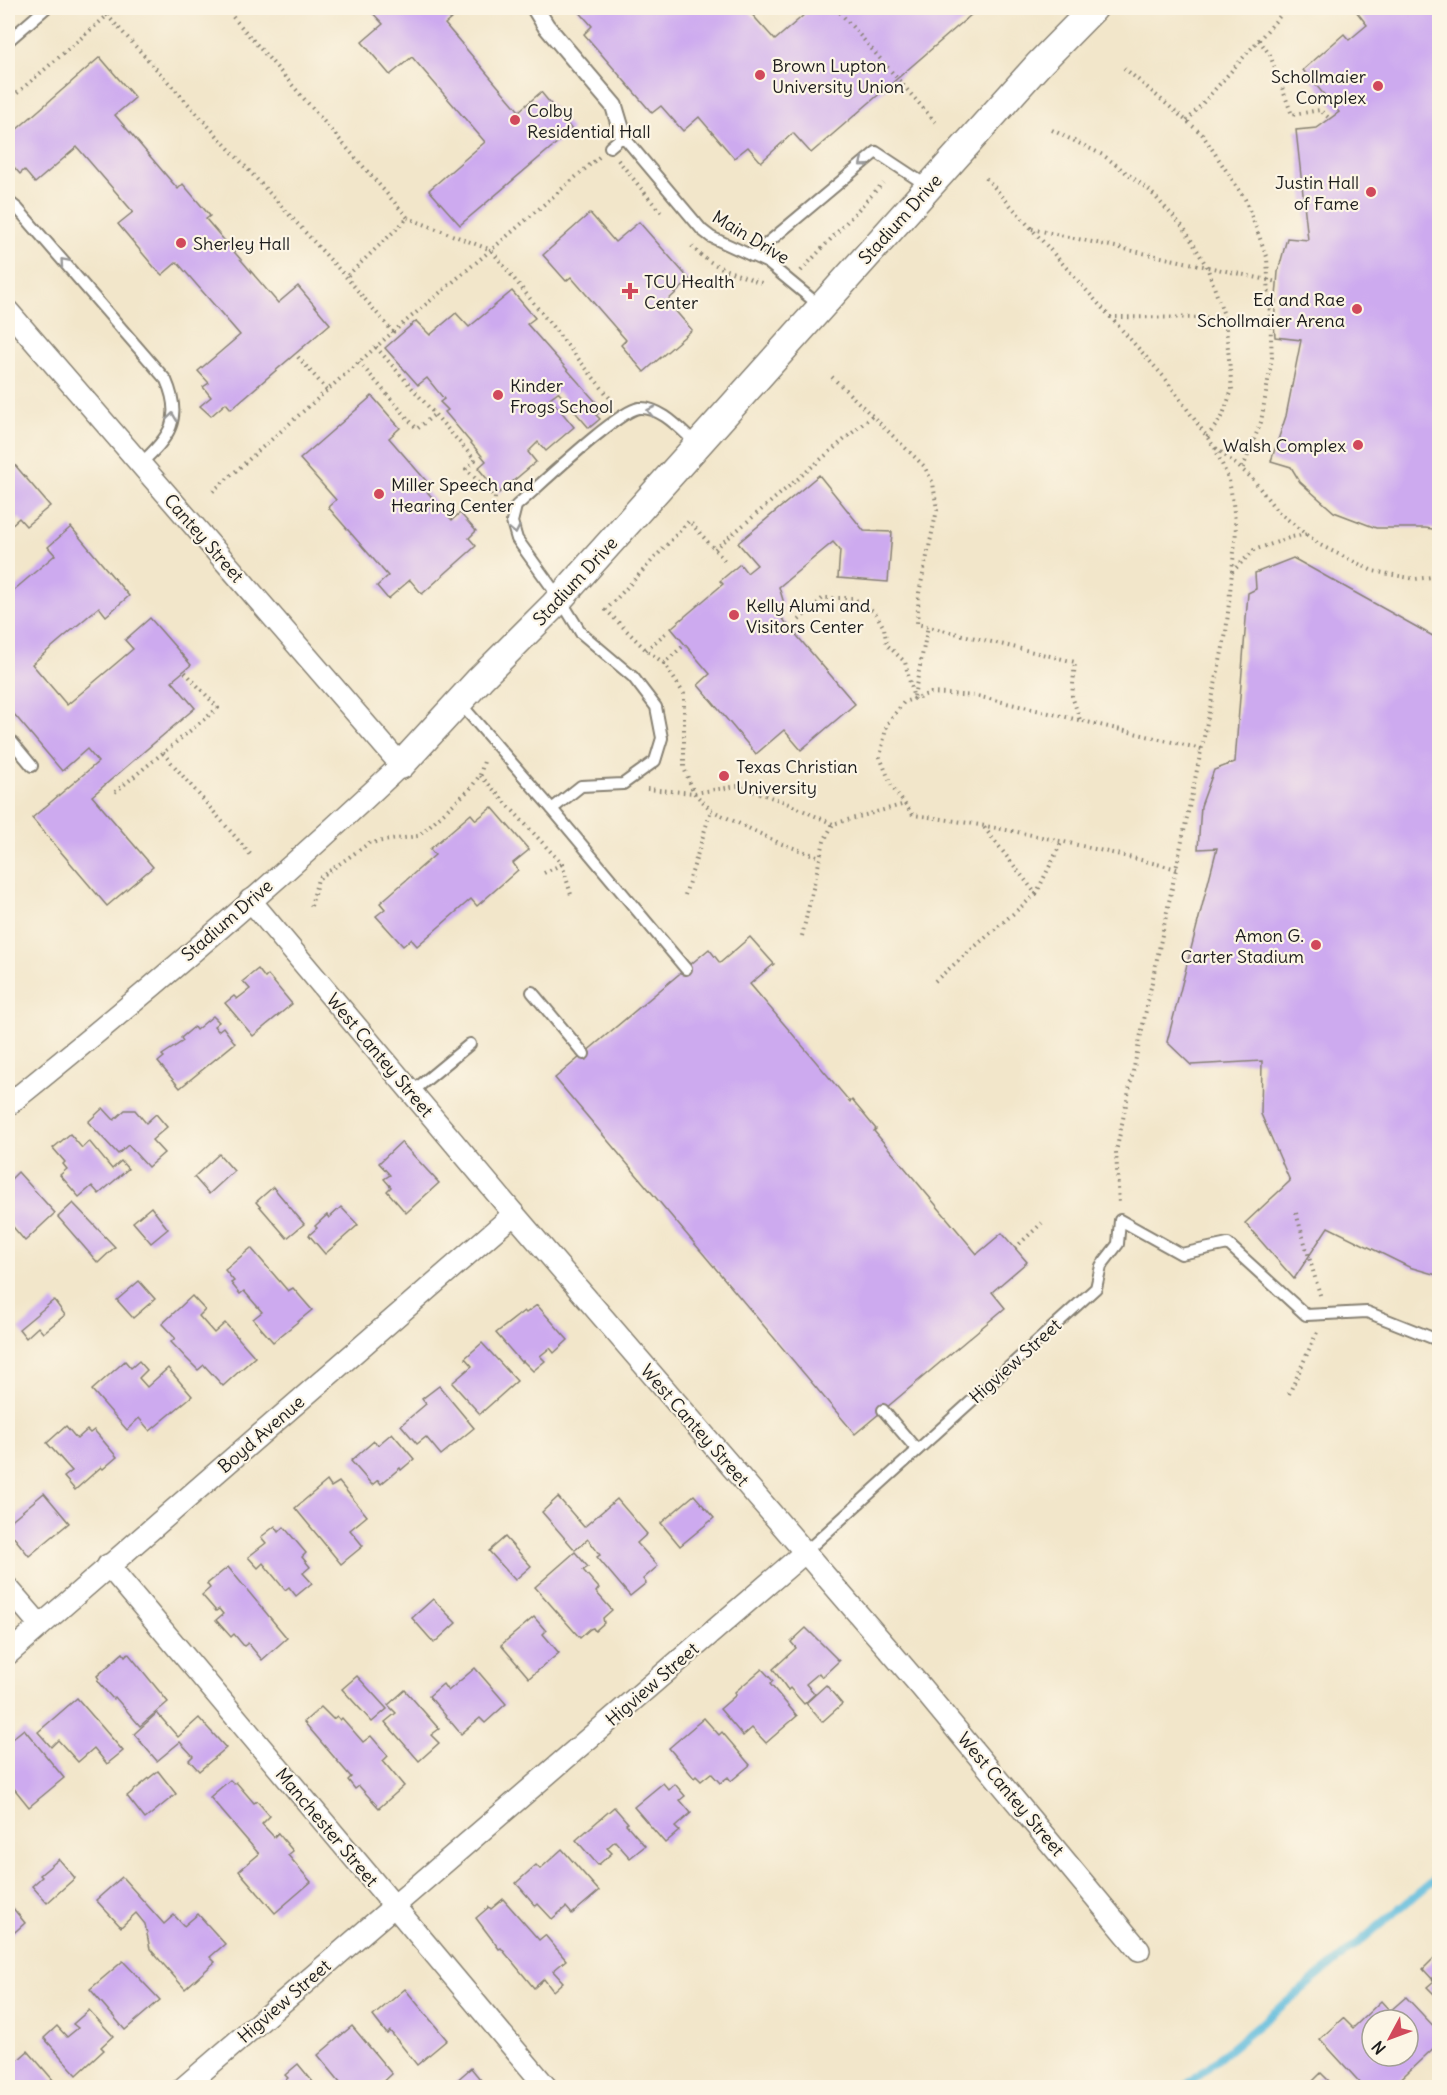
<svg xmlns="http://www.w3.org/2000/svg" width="1447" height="2095" viewBox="0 0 1447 2095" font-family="Delius,sans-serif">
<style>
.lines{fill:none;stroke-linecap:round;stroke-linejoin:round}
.stream{stroke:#5fbcdd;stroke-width:8}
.building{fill:#cdaaef;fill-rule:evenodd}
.service-casing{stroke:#878173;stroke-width:14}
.pedestrian-casing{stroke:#878173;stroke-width:20}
.minor-casing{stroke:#878173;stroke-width:24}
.tertiary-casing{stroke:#878173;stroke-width:30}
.path{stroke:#878173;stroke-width:4;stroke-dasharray:1.5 4.5;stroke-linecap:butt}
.service{stroke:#fff;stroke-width:10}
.pedestrian{stroke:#fff;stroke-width:16}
.minor{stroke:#fff;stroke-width:21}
.tertiary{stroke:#fff;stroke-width:27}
.oneway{stroke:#999}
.poi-dot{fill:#d1495b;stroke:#fcf5e5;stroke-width:2}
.labels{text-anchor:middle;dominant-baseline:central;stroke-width:4.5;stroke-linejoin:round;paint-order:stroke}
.poi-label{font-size:18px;fill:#1c1c1c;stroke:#fcf5e5;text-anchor:start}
.street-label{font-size:18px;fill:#1c1c1c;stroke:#fcf5e5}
</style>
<rect width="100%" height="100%" fill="#fcf5e5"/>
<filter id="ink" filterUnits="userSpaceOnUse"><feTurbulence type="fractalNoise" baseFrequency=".0167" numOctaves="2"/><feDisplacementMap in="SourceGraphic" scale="12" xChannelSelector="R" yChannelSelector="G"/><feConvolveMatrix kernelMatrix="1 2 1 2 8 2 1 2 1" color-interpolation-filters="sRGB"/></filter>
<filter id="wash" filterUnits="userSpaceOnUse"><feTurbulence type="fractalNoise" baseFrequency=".008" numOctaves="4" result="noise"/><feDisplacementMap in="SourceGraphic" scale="24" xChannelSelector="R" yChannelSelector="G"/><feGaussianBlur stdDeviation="1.35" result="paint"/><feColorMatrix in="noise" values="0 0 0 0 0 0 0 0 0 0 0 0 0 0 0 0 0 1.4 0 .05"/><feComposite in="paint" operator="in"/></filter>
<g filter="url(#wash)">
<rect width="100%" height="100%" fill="#f2e6ca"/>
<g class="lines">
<path class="stream" d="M1183 2088 1440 1875"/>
</g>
<g id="blocks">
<g class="building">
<path d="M368 8H453L458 13 445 24 519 111 541 92 572 130 460 225 429 190 485 142 412 57 390 75 362 42 383 24Z"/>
<path d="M576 8H753L749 11 775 40 812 8H979L811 153 793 133 761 162 748 147 734 158 699 117 683 131 661 106 652 113 584 34 592 26Z"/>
<path d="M1361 8H1440V530L1425 528H1376L1334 512 1300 482 1291 467 1271 461 1286 416 1301 340 1275 337 1274 322 1278 272 1287 238 1308 240 1296 130 1317 128 1339 112 1303 70 1344 34 1349 40 1367 25 1356 11Z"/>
<path d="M100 57 135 98 115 115 171 181 178 189 183 184 210 216 206 219 278 303 298 286 330 324 231 409 226 403 211 416 200 406 211 397 203 387 209 383 198 371 240 335 177 262 162 275 154 267 118 224 133 212 77 147 35 183 24 170 20 174 13 166 8 170V137Z"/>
<path d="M590 213 615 242 639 222 690 280 667 301 692 330 644 372 621 345 626 340 571 277 566 281 543 255Z"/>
<path d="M512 291 535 318 527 324 603 410 596 415 600 419 589 428 558 392 550 398 574 427 546 451 538 442 528 452 536 462 499 493 478 468 486 461 445 412 448 410 440 402 444 399 427 378 418 385 385 348 416 321 430 335 456 313 469 327Z"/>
<path d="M372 396 400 428 389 438 428 483 423 487 452 520 460 513 476 531 469 538 476 546 422 594 410 580 388 599 377 586 388 576 328 507 336 500 300 459Z"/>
<path d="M9 458 50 506 26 526 19 518 8 528V460Z"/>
<path d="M819 475 864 531 892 532 888 582 838 578 840 550 833 542 779 587 783 600 781 617 855 704 801 750 784 730 756 754 698 685 710 674 671 628 723 584 720 581 740 564 747 573 757 565 738 543Z"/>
<path d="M71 527 129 596 106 616 99 607 32 664 67 705 133 649 125 640 150 618 191 665 172 681 195 708 92 796 153 867 107 906 32 818 98 762 87 749 62 771 8 707V595L55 555 48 547Z"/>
<path d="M1293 558 1440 640V1276L1409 1267 1328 1227 1294 1279 1245 1223 1290 1181 1261 1114 1262 1061 1191 1065 1167 1042 1217 848 1198 849 1201 806 1214 770 1235 762 1248 593 1256 589 1255 573Z"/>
<path d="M492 807 529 850 513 863 518 870 477 906 471 899 417 946 411 939 403 946 376 916 385 909 380 903 435 855 430 849 471 814 476 820Z"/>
<path d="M750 937 774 964 750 984 850 1102 852 1100 876 1129 874 1131 977 1254 1002 1233 1027 1262 992 1292 1005 1308 855 1434 555 1078 709 949 720 963Z"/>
<path d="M258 969 265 978 268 975 292 1004 253 1036 225 1003 234 996 237 999 250 989 243 981Z"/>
<path d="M213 1016 219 1022 214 1026 218 1031 223 1027 235 1043 180 1088 158 1062 164 1057 162 1055 183 1041 181 1038 194 1027 196 1030Z"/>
<path d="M103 1108 114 1120 125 1110H135L146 1123 156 1114 167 1127 152 1140 164 1153 148 1167 128 1145 118 1154 88 1122Z"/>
<path d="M70 1134 82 1148 89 1141 112 1169 121 1161 128 1169 99 1194 92 1186 79 1197 60 1175 67 1169 63 1164 65 1162 53 1148Z"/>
<path d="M401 1142 439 1183 406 1213 387 1191 391 1187 384 1179 390 1175 379 1163Z"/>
<path d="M219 1154 234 1171 209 1194 194 1177Z"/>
<path d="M18 1172 55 1213 25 1241 8 1221V1182Z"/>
<path d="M273 1187 304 1224 287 1238 256 1202Z"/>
<path d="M73 1203 115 1247 98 1263 58 1217Z"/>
<path d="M151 1207 168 1229 151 1243 133 1222Z"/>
<path d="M341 1207 358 1225 325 1254 309 1235 317 1228 315 1226 327 1215 329 1218Z"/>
<path d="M251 1248 288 1291 293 1288 312 1310 273 1342 253 1319 262 1312 244 1291 240 1294 231 1283 234 1281 225 1270Z"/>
<path d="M139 1281 155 1299 133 1318 117 1300Z"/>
<path d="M192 1296 205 1310 199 1316 214 1333 225 1323 255 1357 223 1386 204 1365 198 1370 186 1358 171 1342 175 1338 162 1324Z"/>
<path d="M54 1300 65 1315 43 1333 38 1327 26 1338 19 1329Z"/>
<path d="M537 1305 568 1340 554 1353 550 1348 540 1356 545 1361 533 1371 523 1361 521 1362 496 1333 524 1311 526 1313Z"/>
<path d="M482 1343 517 1381 480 1414 452 1383 472 1366 465 1358Z"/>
<path d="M125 1361 131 1368 139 1361 147 1370 139 1378 147 1387 168 1368 192 1396 150 1431 139 1418 127 1430 92 1390Z"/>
<path d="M439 1386 474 1428 441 1455 426 1437 417 1444 401 1425 426 1404 422 1399Z"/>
<path d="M66 1426 77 1439 87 1430 90 1433 94 1430 117 1457 103 1469 101 1467 75 1490 64 1477 72 1471 47 1443Z"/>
<path d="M392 1433 414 1459 401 1470 400 1468 381 1484 378 1480 372 1485 351 1461 374 1441 378 1445Z"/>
<path d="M327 1481 331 1487 339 1482 367 1516 350 1530 363 1546 341 1564 295 1508Z"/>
<path d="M44 1493 69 1523 29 1556 8 1530V1523Z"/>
<path d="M694 1495 714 1518 680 1546 661 1523Z"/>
<path d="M558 1497 584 1527 617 1499 647 1534 637 1543 658 1566 643 1579 646 1583 630 1596 597 1557 600 1555 588 1539 575 1550 542 1512Z"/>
<path d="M275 1526 279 1532 284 1527 306 1553 302 1557 310 1567 303 1573 312 1583 296 1596 289 1587 285 1590 263 1563 258 1568 248 1557 266 1543 261 1537Z"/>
<path d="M505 1537 531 1566 515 1580 489 1551Z"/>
<path d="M575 1552 588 1567 583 1570 599 1588 596 1592 612 1610 603 1618 604 1623 595 1631 593 1628 590 1629 580 1638 535 1587Z"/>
<path d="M228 1567 287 1638 262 1660 248 1643 244 1646 234 1634 231 1637 216 1620 223 1614 219 1609 216 1611 202 1595 210 1588 207 1584Z"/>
<path d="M433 1599 456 1623 434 1643 412 1618Z"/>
<path d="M534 1617 546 1631 543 1634 559 1653 529 1678 501 1645Z"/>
<path d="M806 1628 839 1661 822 1677 819 1673 806 1684 815 1694 804 1704 790 1688 788 1690 773 1669 796 1648 791 1642Z"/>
<path d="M123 1653 125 1656 128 1653 168 1702 140 1726 115 1697 113 1699 97 1681 99 1679 97 1676Z"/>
<path d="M475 1668 506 1704 485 1723 480 1718 461 1734 429 1696 443 1684 448 1691Z"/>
<path d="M762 1669 773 1681 770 1684 797 1716 766 1743 752 1728 743 1736 720 1709 736 1695 735 1692Z"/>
<path d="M357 1676 387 1709 372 1722 342 1689Z"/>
<path d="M826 1685 842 1704 822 1722 806 1703Z"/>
<path d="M405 1690 439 1729 431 1735 439 1743 419 1761 385 1722 396 1713 388 1705Z"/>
<path d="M77 1698 123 1751 107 1764 94 1748 78 1762 58 1740 51 1747 38 1732Z"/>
<path d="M321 1707 333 1719 337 1716 340 1720 342 1718 363 1742 371 1736 388 1756 383 1761 404 1786 379 1808 359 1786 355 1789 348 1780 351 1777 304 1722Z"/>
<path d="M157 1713 178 1737 199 1718 226 1748 199 1771 189 1760 193 1756 180 1742 157 1761 134 1734Z"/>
<path d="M704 1718 719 1735 722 1732 750 1765 731 1781 728 1777 720 1783 711 1773 701 1781 696 1776 694 1778 669 1748Z"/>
<path d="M24 1729 64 1778 29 1807 8 1781V1742Z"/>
<path d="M158 1771 176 1794 145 1819 127 1796Z"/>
<path d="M230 1780 234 1784 236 1782 254 1803 257 1801 270 1816 262 1824 274 1837 278 1833 293 1851 288 1855 311 1882 275 1913 239 1871 259 1854 210 1797Z"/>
<path d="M663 1783 669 1790 675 1784 685 1796 680 1800 691 1813 675 1827 679 1831 665 1843 634 1807Z"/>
<path d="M614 1807 628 1823 626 1824 645 1846 630 1858 615 1841 607 1848 612 1853 598 1865 576 1840Z"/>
<path d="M562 1849 599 1891 572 1914 566 1907 552 1919 538 1904 536 1906 516 1883 536 1865 540 1869Z"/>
<path d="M59 1859 75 1878 47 1903 32 1886 42 1877 40 1875Z"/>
<path d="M122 1877 164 1924 174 1915 184 1926 198 1914 225 1944 210 1957 215 1962 185 1989 150 1949 145 1924 136 1913 121 1927 96 1900Z"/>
<path d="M503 1899 539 1940 545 1935 566 1960 553 1971 563 1982 553 1991 544 1979 534 1988 501 1948 499 1949 494 1942 476 1918 489 1907 491 1909Z"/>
<path d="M8 1902 25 1923 8 1938Z"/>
<path d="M1436 1956 1440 1960V2000L1427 1987 1434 1981 1423 1969Z"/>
<path d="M123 1961 160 2000 125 2030 90 1989Z"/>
<path d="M405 1989 447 2040 417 2065 390 2031 387 2034 373 2016Z"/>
<path d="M1406 1997 1440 2033V2042L1391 2088H1365L1320 2039 1343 2018 1353 2028 1381 2001 1390 2011ZM1372 2020H1408V2056H1372Z"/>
<path d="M89 2010 113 2036 101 2047 104 2050 77 2075 44 2038 57 2026 67 2037 78 2028 73 2024Z"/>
<path d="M352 2026 392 2074 377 2088H345L318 2055Z"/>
<path d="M28 2051 60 2088H8V2069Z"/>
<path d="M298 2064 318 2088H277L288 2078 285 2075Z"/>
<path d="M471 2068 485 2085 482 2088H448Z"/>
<path d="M1321 2073 1336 2088H1306Z"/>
</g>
</g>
</g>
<g filter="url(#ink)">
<use href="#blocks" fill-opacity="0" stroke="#878173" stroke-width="1.5"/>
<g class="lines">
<g class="service-casing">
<g id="service">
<path d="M8 41 46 8"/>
<path d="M610 147 623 136 702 230 711 237 768 263 820 306"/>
<path d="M8 201 18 209 166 380C183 419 170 437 140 464"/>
<path d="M752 256 876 152 929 187"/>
<path d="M459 702 552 809 686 969"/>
<path d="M8 737 32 766"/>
<path d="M552 809 581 786 623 784 655 761 662 738 656 707 633 677 581 633 560 599 517 539 512 522 516 506C537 488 617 411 639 408 661 406 682 431 697 444"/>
<path d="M532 992 584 1054"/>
<path d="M412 1092 470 1044"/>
<path d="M883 1410 917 1450"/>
<path d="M804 1553 1096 1288 1101 1266 1118 1244 1120 1220 1181 1254 1228 1244 1306 1315 1367 1312 1440 1341"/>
</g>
</g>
<g class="pedestrian-casing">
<path id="pedestrian" d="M535 8 546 26 614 106 623 136"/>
</g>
<g class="minor-casing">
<g id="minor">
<path d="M8 311 401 765C275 884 142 997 8 1105"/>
<path d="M250 900 514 1214 921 1687 1139 1950"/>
<path d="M108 1565 547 2088"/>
<path d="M8 1588 40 1625"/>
<path d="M8 1654 514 1214"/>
<path d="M183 2088 804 1553"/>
</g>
</g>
<g class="tertiary-casing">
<path id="tertiary" d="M401 765 480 679 554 605 1038 65 1094 8"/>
</g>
<g class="path">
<path d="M225 8 408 218 346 277"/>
<path d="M836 8 937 124"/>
<path d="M107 15 346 277 393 332 212 492"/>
<path d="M1259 40 1270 55 1292 115 1320 110 1330 119"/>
<path d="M1124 68 1202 134 1245 199 1267 257 1272 358 1261 422 1242 470"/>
<path d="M8 101 116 8"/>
<path d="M1187 121 1287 8"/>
<path d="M1052 130 1103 155 1149 190 1184 228 1207 267 1225 318 1232 390 1222 417 1207 437"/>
<path d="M599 157 491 250 613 402"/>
<path d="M618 160 657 208 664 214"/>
<path d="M986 178 1164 377 1215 448 1229 480 1233 503 1236 531 1226 633 1116 1152 1119 1204"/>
<path d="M1032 229 1277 282"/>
<path d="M692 246C708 267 741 275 764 284"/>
<path d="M801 271 883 183"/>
<path d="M1110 317 1230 318 1274 322"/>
<path d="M393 332 491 250 408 218"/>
<path d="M376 347 475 460 466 469 495 497 494 516"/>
<path d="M298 357 327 390"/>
<path d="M359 362 417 429 435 414"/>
<path d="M832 377 924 466 933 483 937 510 919 593 917 624 1075 662 1072 696 1080 720"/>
<path d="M1216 448 1252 478 1277 511 1320 545 1373 571 1415 579 1440 576"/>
<path d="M715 549 872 416"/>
<path d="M1232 572 1254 550 1292 537 1308 534"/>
<path d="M799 620 823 598H853L875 612 884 628 887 645 905 662 914 699"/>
<path d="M682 647 664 663 646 650 606 610 689 521 726 562"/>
<path d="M646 650 668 631"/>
<path d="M664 663 684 694V768L694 793 711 810 779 843 820 857"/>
<path d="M914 696 928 626"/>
<path d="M163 753 251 855"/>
<path d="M480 775 485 758"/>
<path d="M647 789 694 793 738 786 782 801 833 824"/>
<path d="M115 792 218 708 184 671"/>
<path d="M1177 869C1089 847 1002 826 913 815L892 787 880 757 887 724 904 702 931 693 977 696 1202 749"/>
<path d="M544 873 562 864"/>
<path d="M1036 894 1062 841"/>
<path d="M685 895 711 810"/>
<path d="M311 906 318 879 369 843 418 836 470 789 480 775 562 864 572 898"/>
<path d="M802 936 824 841 833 824 905 804"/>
<path d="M935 981 1036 894 983 826"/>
<path d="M1296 1213 1321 1298"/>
<path d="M1015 1248 1042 1223"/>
<path d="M1289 1394 1318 1330"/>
</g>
<use href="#service" class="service"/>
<use href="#pedestrian" class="pedestrian"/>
<use href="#minor" class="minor"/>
<use href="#tertiary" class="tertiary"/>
</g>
<defs><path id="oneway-chevron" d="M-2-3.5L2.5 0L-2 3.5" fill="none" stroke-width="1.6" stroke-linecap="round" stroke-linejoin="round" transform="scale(1.5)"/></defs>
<g class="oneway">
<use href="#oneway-chevron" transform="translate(863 163) rotate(140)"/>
<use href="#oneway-chevron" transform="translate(64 262) rotate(-131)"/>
<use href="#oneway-chevron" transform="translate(651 411) rotate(-167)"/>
<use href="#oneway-chevron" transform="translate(172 417) rotate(-82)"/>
<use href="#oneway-chevron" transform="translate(515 530) rotate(78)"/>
</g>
</g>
<g class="poi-dot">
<circle cx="760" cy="75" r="6"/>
<circle cx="1378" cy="86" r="6"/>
<circle cx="515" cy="120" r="6"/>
<circle cx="1371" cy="192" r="6"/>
<circle cx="181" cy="243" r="6"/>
<path d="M627 282h6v6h6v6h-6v6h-6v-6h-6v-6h6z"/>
<circle cx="1357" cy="309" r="6"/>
<circle cx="498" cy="395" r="6"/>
<circle cx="1358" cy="445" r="6"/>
<circle cx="379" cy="494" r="6"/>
<circle cx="734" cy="615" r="6"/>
<circle cx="724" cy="776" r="6"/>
<circle cx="1316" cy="945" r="6"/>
</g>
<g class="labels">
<g class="poi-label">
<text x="772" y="65">Brown Lupton<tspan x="772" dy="21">University Union</tspan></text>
<text x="1366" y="76" text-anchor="end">Schollmaier<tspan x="1366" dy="21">Complex</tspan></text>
<text x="527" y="110">Colby<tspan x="527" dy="21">Residential Hall</tspan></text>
<text x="1359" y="182" text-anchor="end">Justin Hall<tspan x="1359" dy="21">of Fame</tspan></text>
<text x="193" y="243">Sherley Hall</text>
<text x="644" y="281">TCU Health<tspan x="644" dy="21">Center</tspan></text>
<text x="1345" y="299" text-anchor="end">Ed and Rae<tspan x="1345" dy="21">Schollmaier Arena</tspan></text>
<text x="510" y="385">Kinder<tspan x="510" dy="21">Frogs School</tspan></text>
<text x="1346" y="445" text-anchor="end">Walsh Complex</text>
<text x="391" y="484">Miller Speech and<tspan x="391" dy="21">Hearing Center</tspan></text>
<text x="746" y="605">Kelly Alumi and<tspan x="746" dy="21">Visitors Center</tspan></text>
<text x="736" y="766">Texas Christian<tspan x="736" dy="21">University</tspan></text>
<text x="1304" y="935" text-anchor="end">Amon G.<tspan x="1304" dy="21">Carter Stadium</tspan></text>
</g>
<g class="street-label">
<text transform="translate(900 219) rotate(-48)">Stadium Drive</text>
<text transform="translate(751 237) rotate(31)">Main Drive</text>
<text transform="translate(204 538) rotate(49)">Cantey Street</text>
<text transform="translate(575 581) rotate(-47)">Stadium Drive</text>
<text transform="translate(227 920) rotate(-41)">Stadium Drive</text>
<text transform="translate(380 1055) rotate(50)">West Cantey Street</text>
<text transform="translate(1015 1361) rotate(-42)">Higview Street</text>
<text transform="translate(695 1425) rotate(49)">West Cantey Street</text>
<text transform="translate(261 1434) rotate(-41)">Boyd Avenue</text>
<text transform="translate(652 1684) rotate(-41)">Higview Street</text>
<text transform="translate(1011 1794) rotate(50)">West Cantey Street</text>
<text transform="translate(327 1827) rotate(50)">Manchester Street</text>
<text transform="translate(284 2001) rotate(-41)">Higview Street</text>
</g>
</g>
<rect width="1447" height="2095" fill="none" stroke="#fcf5e5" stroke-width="30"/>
<g transform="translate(1390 2038) rotate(229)"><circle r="28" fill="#fcf5e5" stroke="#a29e95" stroke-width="1.5"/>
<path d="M0-4.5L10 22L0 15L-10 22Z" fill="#d1495b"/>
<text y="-9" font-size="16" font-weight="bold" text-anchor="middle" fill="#1c1c1c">N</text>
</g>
</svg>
